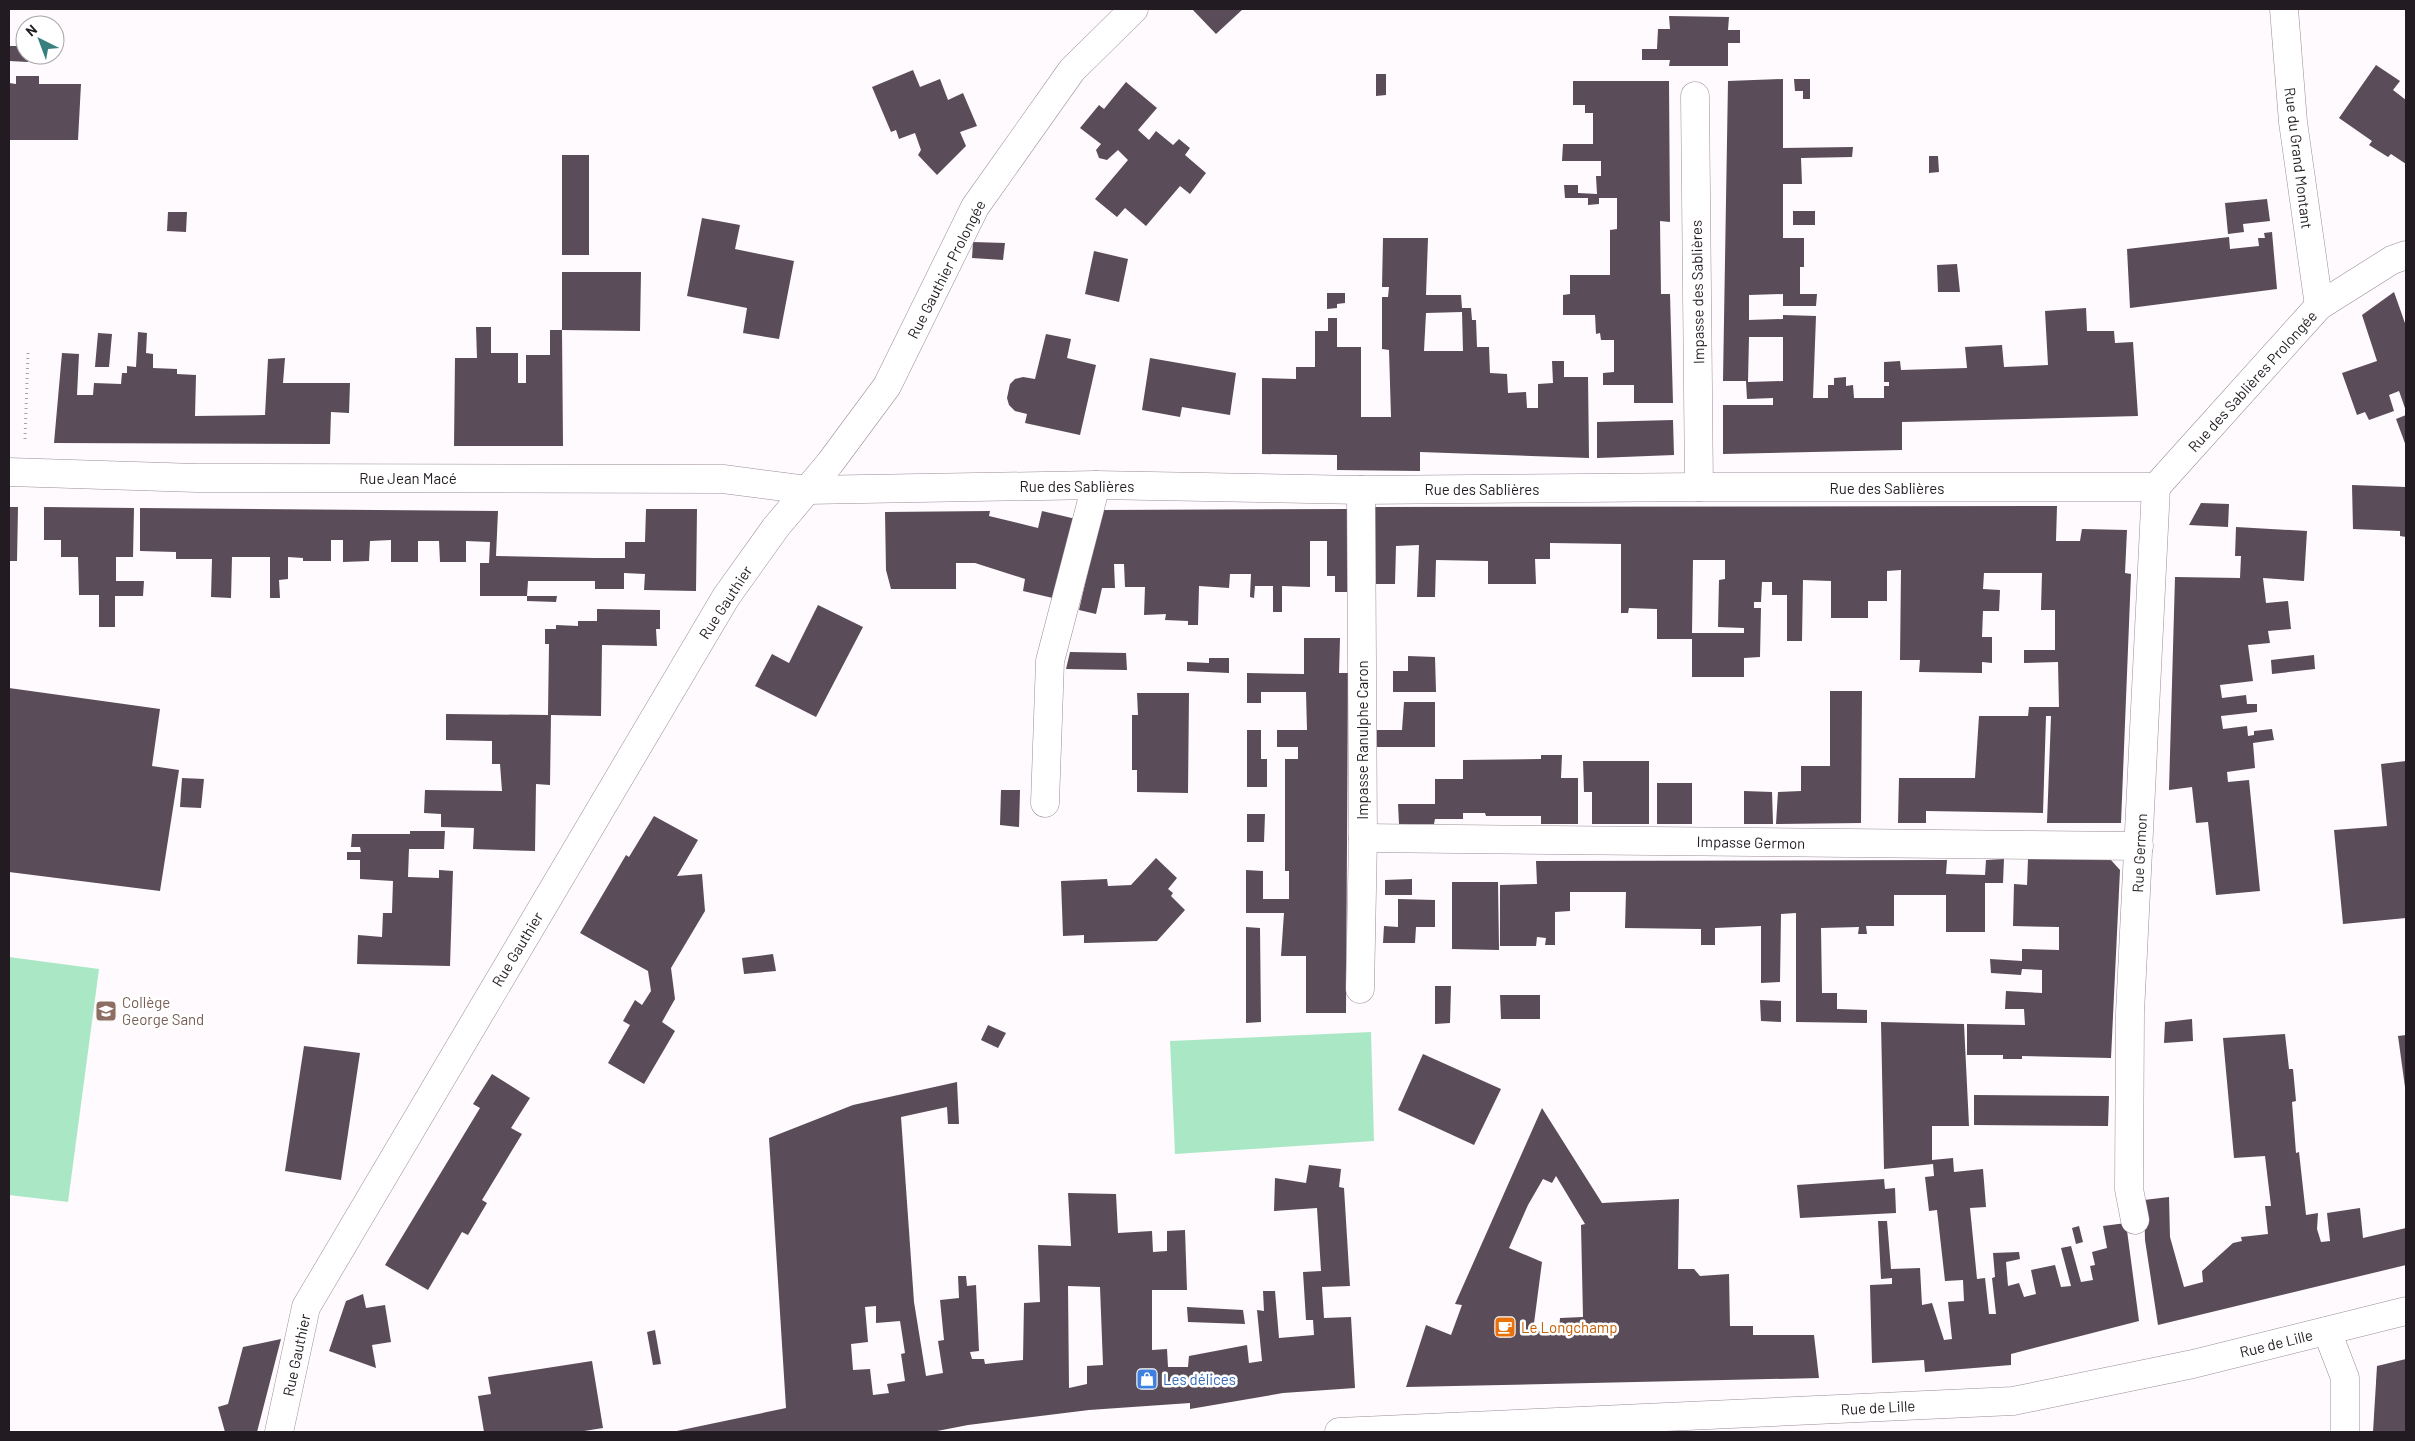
<svg xmlns="http://www.w3.org/2000/svg" width="2415" height="1441" viewBox="0 0 2415 1441" font-family="Barlow,sans-serif">
<style>
.green{fill:#aae8c5}
.building{fill:#5a4c59;fill-rule:evenodd}
.lines{fill:none;stroke-linecap:round;stroke-linejoin:round}
.minor-casing{stroke:#9b8c99;stroke-width:29}
.major-casing{stroke:#9b8c99;stroke-width:29}
.path{stroke:#a6a1a6;stroke-width:3;stroke-dasharray:1 4;stroke-linecap:butt}
.minor{stroke:#fff;stroke-width:28}
.major{stroke:#fff;stroke-width:28}
.labels{text-anchor:middle;dominant-baseline:central;stroke-width:5;stroke-linejoin:round;paint-order:stroke}
.street-label{font-size:15px;fill:#221c22;stroke:#fff}
.education-label{font-size:15px;fill:#785e54;stroke:#fff;text-anchor:start}
.food-label{font-size:15px;fill:#c56008;stroke:#fff;text-anchor:start}
.shop-label{font-size:15px;fill:#366cbe;stroke:#fff;text-anchor:start}
</style>
<rect width="100%" height="100%" fill="#fefafe"/>
<g class="green">
<path d="M9 957 99 969 68 1202 9 1195Z"/>
<path d="M1371 1032 1374 1141 1175 1154 1170 1041Z"/>
</g>
<g class="building">
<path d="M1192 9H1243L1216 34Z"/>
<path d="M1669 16 1729 17 1728 30H1740V43H1728V66H1669L1670 60H1642V49H1657L1658 29H1670Z"/>
<path d="M9 46H25V55H28V62L9 61Z"/>
<path d="M2376 65 2400 81 2393 90 2406 100V164L2391 154 2388 157 2369 145 2372 141 2339 118Z"/>
<path d="M913 70 920 87 940 79 948 100 963 93 977 126 960 132 966 146 937 175 918 155 921 150 915 133 899 139 896 130 891 132 872 87Z"/>
<path d="M1376 74H1386V95L1376 96Z"/>
<path d="M16 76H39V84H81L78 140H9V83L16 84Z"/>
<path d="M1783 79V148L1853 147 1852 157 1801 158 1802 184H1783V238H1804V267H1800V294H1817L1816 306H1783V294L1749 295V320L1783 319V315L1816 316 1813 398H1828V385H1834V378L1846 377V386L1853 385 1854 398H1884V386H1889V382H1884V362L1900 361 1901 370 1967 368 1965 347 2002 345 2004 367 2048 365 2045 311 2086 308 2087 331H2114L2115 343 2133 342 2138 416 1902 422V450L1723 454V405H1773V398L1747 399 1746 381H1723L1728 81ZM1749 337H1783V381L1748 382Z"/>
<path d="M1794 79H1810V99H1803V91H1795Z"/>
<path d="M1573 81H1669L1670 222 1660 221 1661 294H1670L1673 403H1634V385H1603V373L1614 372V340H1601L1600 333 1596 334 1595 315H1563V295L1570 294V275H1610V230L1617 229V198H1599V204L1588 205V198H1565L1564 185H1578V193L1597 194 1596 176H1601V161H1562L1563 144H1593V113H1585V105H1573Z"/>
<path d="M1126 82 1157 108 1138 130 1149 140 1156 131 1173 145 1179 139 1190 148 1185 155 1206 173 1190 194 1180 186 1146 226 1125 208 1117 217 1095 199 1128 160 1118 150 1107 160 1099 158 1096 150 1101 144 1080 128 1099 105 1104 109Z"/>
<rect x="562" y="155" width="27" height="100"/>
<path d="M1929 156H1938L1939 172 1929 173Z"/>
<path d="M2267 199 2270 221 2243 224 2244 232 2228 234 2225 203Z"/>
<rect x="1793" y="211" width="22" height="14"/>
<path d="M168 212H187L186 232 167 231Z"/>
<path d="M702 218 740 225 735 249 794 261 779 339 743 333 747 308 687 296Z"/>
<path d="M2272 232 2277 289 2130 308 2127 249 2229 237 2230 249 2259 246 2258 238H2265L2264 233Z"/>
<path d="M1383 238H1428L1426 295H1461L1462 308H1471L1472 320H1476L1477 347H1489L1490 373 1507 374 1508 393 1526 392 1527 408H1538V384L1553 383 1552 361H1564V377H1588L1589 458 1420 452V471L1337 470V455L1262 454V378L1296 379V367H1315V331H1328V318H1337V347H1361V417H1391L1389 350 1382 349V297H1388L1389 287H1382ZM1462 312 1463 351H1424L1426 313Z"/>
<path d="M973 242 1005 243 1003 260 972 258Z"/>
<path d="M1094 251 1128 259 1119 302 1085 294Z"/>
<path d="M1957 264 1960 292H1938L1937 265Z"/>
<path d="M562 272H641L640 331 562 330 563 446H454L455 358H477L476 327H491V353H518V383H526V355H550V330H562Z"/>
<path d="M2394 292 2406 326V411L2399 391 2389 395 2394 411 2369 420 2365 412 2357 415 2342 373 2377 361 2362 315Z"/>
<path d="M1327 293H1345V303L1337 304V308L1327 309Z"/>
<path d="M138 332 147 333 146 353 153 354V368L177 369V374L196 375 195 416 265 415 268 359 285 358 283 383H350L349 413 331 412 330 444 54 443 62 353 79 354 77 395H93L94 383 121 384 122 373H127V366L136 367Z"/>
<path d="M98 333 112 334 109 367H95Z"/>
<path d="M1046 334 1071 339 1067 358 1096 365 1080 435 1025 423 1027 414 1015 411 1009 405 1007 398 1010 384 1015 379 1023 377 1035 379Z"/>
<path d="M1150 358 1236 373 1230 415 1182 407 1180 417 1142 410Z"/>
<path d="M2406 415V446L2396 419Z"/>
<path d="M1673 420 1674 455 1597 458V422Z"/>
<path d="M2352 485 2406 487V537L2400 536V531L2353 529Z"/>
<path d="M2201 503 2229 504 2228 527 2189 525Z"/>
<path d="M2039 506H2057L2056 541H2080L2082 529 2127 530 2125 573 2131 574 2121 823H2047L2051 716H2046L2043 813 1926 811V823H1898L1899 778H1975L1979 716H2028L2029 707H2059L2058 662 2024 663V650H2055V610H2041L2042 573H1984L1983 589 2000 590 1999 611H1983L1982 637H1992V663L1982 662V673L1919 672 1920 660H1900L1901 570 1887 571V601H1868V618H1831V581L1803 580 1802 641H1787V595H1772V582H1762L1761 602H1754V608H1761L1760 657 1744 658V677H1692V639H1657V609L1629 608 1628 613H1621V544L1550 543V559H1535L1536 584H1488V561L1436 560 1435 597H1417L1419 545 1396 546 1395 584H1373V507ZM1693 560H1725V579L1719 580 1718 627 1744 628V633H1692Z"/>
<path d="M9 507H18L17 561H9Z"/>
<path d="M44 507 134 508 133 557H116V581H144L143 596H115V627H99V595H79L78 557H61V540H44Z"/>
<path d="M140 508 498 511 496 556 595 558H625V542H645L646 509H697L696 591 644 590 645 574 624 573V589H595V581H528L527 596H480V563H489L490 542 466 541V562H440L439 541H418V562H391V540L370 541 369 561 343 562V540H331V561H303V558L288 557V579L279 580 280 598H270V557H232L231 598 211 597 212 559H176V552L140 551Z"/>
<path d="M1349 509 1348 592H1335V576H1327V541H1310V587L1282 586V612H1273V586H1255L1254 598 1250 597 1251 574H1230L1229 588 1199 586 1198 625H1188V621L1165 620 1166 614 1144 615 1145 587H1125L1124 564H1114L1115 588H1102L1096 614 1079 610 1102 510Z"/>
<path d="M990 511 989 516 1038 528 1042 511 1076 519 1057 599 1023 591 1025 579 975 563H956V589H891L886 570 885 512Z"/>
<path d="M2236 527 2307 531 2304 581 2263 578 2266 603 2288 601 2291 629 2268 631 2270 643 2248 645 2253 681 2220 685 2222 698 2246 695 2247 704H2257V712L2221 716 2223 729 2247 726 2248 736 2254 735V731L2272 729 2274 740 2253 743 2255 768 2227 772 2228 782 2249 780 2260 891 2216 895 2208 822 2196 823 2192 787 2169 790 2175 577 2240 578 2241 556H2235Z"/>
<path d="M527 596H557L556 602 527 601Z"/>
<path d="M818 605 863 627 816 717 755 686 772 654 789 663Z"/>
<path d="M597 609 660 610V629H656L657 646 602 645 601 716 551 715 550 785 536 784 535 851 473 849 474 828 441 827V814L424 813 425 790 502 791 500 764H492V741L446 740V714L548 715 549 644H545V629H556V625L578 626V621H597Z"/>
<path d="M1304 638H1340L1339 673H1348L1346 1013H1306V956H1281L1284 913H1246V870L1263 871V899H1289V871H1285V759H1298V747H1277V730H1307L1306 692H1261V703H1247V673L1304 674Z"/>
<path d="M1070 652 1126 653 1127 670 1066 669Z"/>
<path d="M2314 655 2315 669 2272 674 2271 660Z"/>
<path d="M1408 656 1435 657 1436 692H1393V671H1408Z"/>
<path d="M1209 658H1229V673L1187 671V662L1209 663Z"/>
<path d="M9 688 160 709 152 766 179 770 160 891 9 872Z"/>
<path d="M1830 691H1862L1861 823 1776 824 1778 792 1801 791V766H1830Z"/>
<path d="M1137 693H1189L1188 793 1137 792V770H1132V715H1138Z"/>
<path d="M1404 702H1435V747H1372V730H1402Z"/>
<path d="M1247 730H1261V759H1267V787H1247Z"/>
<path d="M1541 755H1562L1561 778H1578V824H1541V816H1486L1485 813H1463V819H1435L1434 824H1399L1398 804H1435V779H1463V760L1541 759Z"/>
<path d="M1583 761H1649V824H1592V792H1584Z"/>
<path d="M2406 761V918L2343 924 2334 830 2387 826 2381 764Z"/>
<path d="M182 778 204 779 201 808 180 807Z"/>
<rect x="1657" y="783" width="35" height="41"/>
<path d="M1001 790H1020L1019 827 1000 825Z"/>
<path d="M1744 791 1772 792 1773 824H1744Z"/>
<path d="M1247 814H1265L1264 842H1247Z"/>
<path d="M654 816 698 840 677 876 702 874 705 911 671 968 675 999 662 1022 675 1031 644 1084 608 1063 630 1025 623 1021 635 1000 642 1005 651 991 648 971 580 933 626 855 629 857Z"/>
<path d="M410 831H445L444 849H409L408 877 439 878V870L453 871 450 966 357 964 358 935 382 937 383 913H392L393 881 360 879V860H347V852H361L360 847H351L352 834H410Z"/>
<path d="M1156 858 1177 878 1168 889 1173 893 1171 896 1185 910 1157 941 1084 943V935L1063 936 1061 881 1107 879 1108 886 1131 885Z"/>
<path d="M2004 859 2003 883H1985V932H1946V895H1894V926H1866L1867 934H1858L1859 927 1821 928 1822 993H1837V1009L1867 1010V1023L1796 1022V913L1781 914 1780 982 1761 983V926L1715 928V945H1701V929L1625 928 1626 892H1570V911L1555 912V945H1545L1546 938 1537 937 1536 946H1500V885L1537 884 1536 861 1947 860 1946 874 1985 875 1986 860Z"/>
<path d="M2028 859H2110L2120 870 2111 1058 2022 1056V1059H2003V1055H1967V1024L2025 1025 2024 1009H2005L2006 991 2042 993V970L2022 969 2021 975 1991 973 1990 959 2022 961V949L2059 950V927L2013 926 2014 884 2027 885Z"/>
<path d="M1412 879V895H1385V880Z"/>
<path d="M1452 882H1498L1499 950 1452 949Z"/>
<path d="M1398 899 1435 900V927H1416L1415 943H1383L1384 926 1398 927Z"/>
<path d="M1246 927 1260 928 1261 1022 1246 1023Z"/>
<path d="M773 954 776 971 744 974 742 958Z"/>
<path d="M1435 986H1451L1450 1023 1435 1024Z"/>
<path d="M1500 995H1540V1019H1501Z"/>
<path d="M1760 1000 1781 1001V1022L1761 1021Z"/>
<path d="M2192 1019 2193 1041 2164 1043 2165 1022Z"/>
<path d="M1881 1022 1964 1024 1969 1126H1932V1160L1953 1158 1954 1172 1983 1169 1986 1207 1970 1208 1977 1279 1985 1278 1989 1314H1996L1992 1278 1995 1277 1993 1253 2019 1252 2020 1259 2006 1262 2008 1286 2019 1283 2024 1297 2036 1294 2031 1270 2055 1265 2061 1287 2071 1286 2061 1248 2071 1246 2081 1282 2093 1280 2090 1266 2095 1265 2092 1252 2107 1248 2103 1226 2126 1223 2139 1321 2011 1354V1365L1925 1372 1924 1360 1872 1363 1870 1285 1892 1284V1278L1881 1279 1878 1221H1887L1891 1269 1920 1268 1922 1305 1932 1303 1944 1340 1952 1339 1948 1302 1964 1301 1963 1280 1945 1281 1937 1210 1929 1211 1925 1177 1934 1176 1933 1164 1884 1169Z"/>
<path d="M988 1025 1006 1033 998 1048 981 1040Z"/>
<path d="M2285 1034 2289 1069H2293L2296 1101 2292 1102 2296 1153 2299 1152 2306 1215 2318 1213 2317 1229 2321 1242 2330 1241 2327 1213 2360 1208 2363 1238 2406 1228V1265L2158 1325 2145 1240 2144 1200 2169 1197 2170 1237 2184 1287 2203 1282 2202 1271 2233 1243 2242 1241 2241 1237 2268 1234 2265 1206H2271L2265 1156 2234 1158 2223 1038Z"/>
<path d="M2406 1035V1087H2405L2398 1036Z"/>
<path d="M304 1046 360 1053 341 1180 285 1171Z"/>
<path d="M1423 1054 1501 1089 1474 1145 1398 1110Z"/>
<path d="M492 1074 530 1098 511 1128 522 1134 482 1200 487 1203 468 1235 462 1232 428 1290 385 1265 480 1108 473 1104Z"/>
<path d="M957 1082 959 1124H948L947 1107 901 1117 914 1302 926 1376 943 1373 938 1341 944 1340 940 1300 959 1298 958 1276H966L967 1286 976 1285 979 1351 970 1352 972 1359H984L985 1364 1023 1360 1024 1303 1040 1302 1038 1245 1071 1246 1068 1193 1116 1194 1118 1233 1152 1231 1153 1252 1167 1251V1231L1185 1230 1187 1290H1152V1350L1167 1349 1168 1367H1188L1189 1356 1247 1345 1249 1363 1262 1361 1257 1310 1264 1311 1263 1291H1275L1279 1338 1314 1335 1313 1320H1306L1303 1272 1321 1271 1317 1208 1274 1211 1275 1178 1306 1183 1309 1165 1341 1169 1339 1187 1344 1188 1350 1286 1322 1287 1324 1318 1351 1317 1355 1388 1283 1393 1190 1409V1403L1089 1410 968 1425 932 1432H672L786 1408 769 1138 853 1105ZM1068 1286 1100 1287 1103 1365 1087 1366V1384L1069 1388ZM876 1306V1323L900 1321 905 1353 901 1354 905 1381 887 1384 889 1393 873 1395 870 1369 853 1370 851 1344 868 1342 865 1307Z"/>
<path d="M1974 1095 2109 1096 2108 1126 1974 1125Z"/>
<path d="M1542 1108 1602 1203 1679 1199 1678 1269H1694L1700 1276 1729 1274 1730 1326H1753V1335H1814L1819 1378 1406 1387 1426 1325 1451 1335 1462 1305 1455 1304ZM1556 1176 1585 1224 1581 1225 1583 1317 1560 1318 1559 1331H1533L1542 1262 1509 1248 1528 1205 1543 1179 1552 1183Z"/>
<path d="M1884 1179 1885 1189 1895 1188 1896 1213 1800 1218 1797 1185Z"/>
<path d="M2079 1226 2083 1242 2076 1244 2072 1228Z"/>
<path d="M363 1294 366 1308 385 1305 391 1342 372 1345 376 1368 329 1351 346 1301Z"/>
<path d="M1187 1307 1243 1310 1245 1324 1188 1322Z"/>
<path d="M655 1330 661 1364 653 1365 647 1332Z"/>
<path d="M281 1339 257 1432H225L218 1407 228 1404 243 1347Z"/>
<path d="M2406 1359V1432H2373L2377 1366Z"/>
<path d="M592 1361 603 1428 578 1432H484L478 1396 491 1394 488 1377Z"/>
</g>
<g class="lines">
<g class="minor-casing">
<g id="minor">
<path d="M2284 9 2293 122 2319 306"/>
<path d="M1695 96 1699 487"/>
<path d="M9 472 197 478 723 479 807 490 1096 485 1361 490 1699 487H2156"/>
<path d="M2156 487 2319 306 2392 260 2406 255"/>
<path d="M1045 803 1050 661 1096 485"/>
<path d="M1363 838 2139 846"/>
<path d="M1360 989 1363 838 1361 490"/>
<path d="M2135 1220 2129 1189 2130 1013 2156 487"/>
<path d="M2327 1331 2345 1378V1432"/>
<path d="M279 1432 306 1307 726 597 776 527 830 463 887 386 975 207 1072 70 1134 9"/>
</g>
</g>
<g class="major-casing">
<path id="major" d="M1339 1432 2013 1401 2193 1364 2406 1311"/>
</g>
<path class="path" d="M25 439 28 353"/>
<use href="#minor" class="minor"/>
<use href="#major" class="major"/>
</g>
<defs>
<g id="school-square" transform="scale(1.125)"><rect x="-9" y="-9" width="18" height="18" rx="4" fill="#8d6e63" stroke="#fff"/><path d="M0-5L7-2L0 1L-7-2ZM-4 1L0 2.5L4 1V4Q0 6-4 4Z" fill="#fff"/></g>
<g id="cafe-square" transform="scale(1.125)"><rect x="-9" y="-9" width="18" height="18" rx="4" fill="#e8710a" stroke="#fff"/><path d="M-5.5-4.5H6V0H3Q3 3.5 0 3.5H-2.5Q-5.5 3.5-5.5 0ZM3-3.2v2h1.7v-2ZM-6 4.5H4V6H-6Z" fill="#fff"/></g>
<g id="shop-square" transform="scale(1.125)"><rect x="-9" y="-9" width="18" height="18" rx="4" fill="#3f7fe0" stroke="#fff"/><path d="M-5-2.5h2.3a2.7 3.5 0 0 1 5.4 0H5L5.5 6h-11ZM-1.5-2.5h3a1.5 2.3 0 0 0-3 0Z" fill="#fff"/></g>
</defs>
<g fill-rule="evenodd">
<use href="#school-square" x="106" y="1011"/>
<use href="#cafe-square" x="1505" y="1327"/>
<use href="#shop-square" x="1147" y="1379"/>
</g>
<g class="labels">
<g class="street-label">
<text transform="translate(2299 158) rotate(83)">Rue du Grand Montant</text>
<text transform="translate(946 269) rotate(-63)">Rue Gauthier Prolongée</text>
<text transform="translate(1697 292) rotate(-91)">Impasse des Sablières</text>
<text transform="translate(2252 381) rotate(-48)">Rue des Sablières Prolongée</text>
<text x="408" y="478">Rue Jean Macé</text>
<text x="1077" y="486">Rue des Sablières</text>
<text x="1887" y="488">Rue des Sablières</text>
<text x="1482" y="489">Rue des Sablières</text>
<text transform="translate(725 602) rotate(-57)">Rue Gauthier</text>
<text transform="translate(1362 740) rotate(-90)">Impasse Ranulphe Caron</text>
<text transform="translate(1751 842) rotate(1)">Impasse Germon</text>
<text transform="translate(2139 853) rotate(-87)">Rue Germon</text>
<text transform="translate(517 949) rotate(-59)">Rue Gauthier</text>
<text transform="translate(2276 1343) rotate(-14)">Rue de Lille</text>
<text transform="translate(296 1355) rotate(-78)">Rue Gauthier</text>
<text transform="translate(1878 1407) rotate(-3)">Rue de Lille</text>
</g>
<g class="education-label">
<text x="122" y="1002">Collège<tspan x="122" dy="17">George Sand</tspan></text>
</g>
<g class="food-label">
<text x="1521" y="1327">Le Longchamp</text>
</g>
<g class="shop-label">
<text x="1163" y="1379">Les délices</text>
</g>
</g>
<rect width="2415" height="1441" fill="none" stroke="#221c22" stroke-width="20"/>
<g transform="translate(40 40) rotate(318)"><circle r="24" fill="#ffffff" stroke="#a7a4a7"/>
<path d="M0-4L9 19L0 12L-9 19Z" fill="#38807e"/>
<text y="-8" font-size="14" font-weight="bold" text-anchor="middle" fill="#221c22">N</text>
</g>
</svg>
